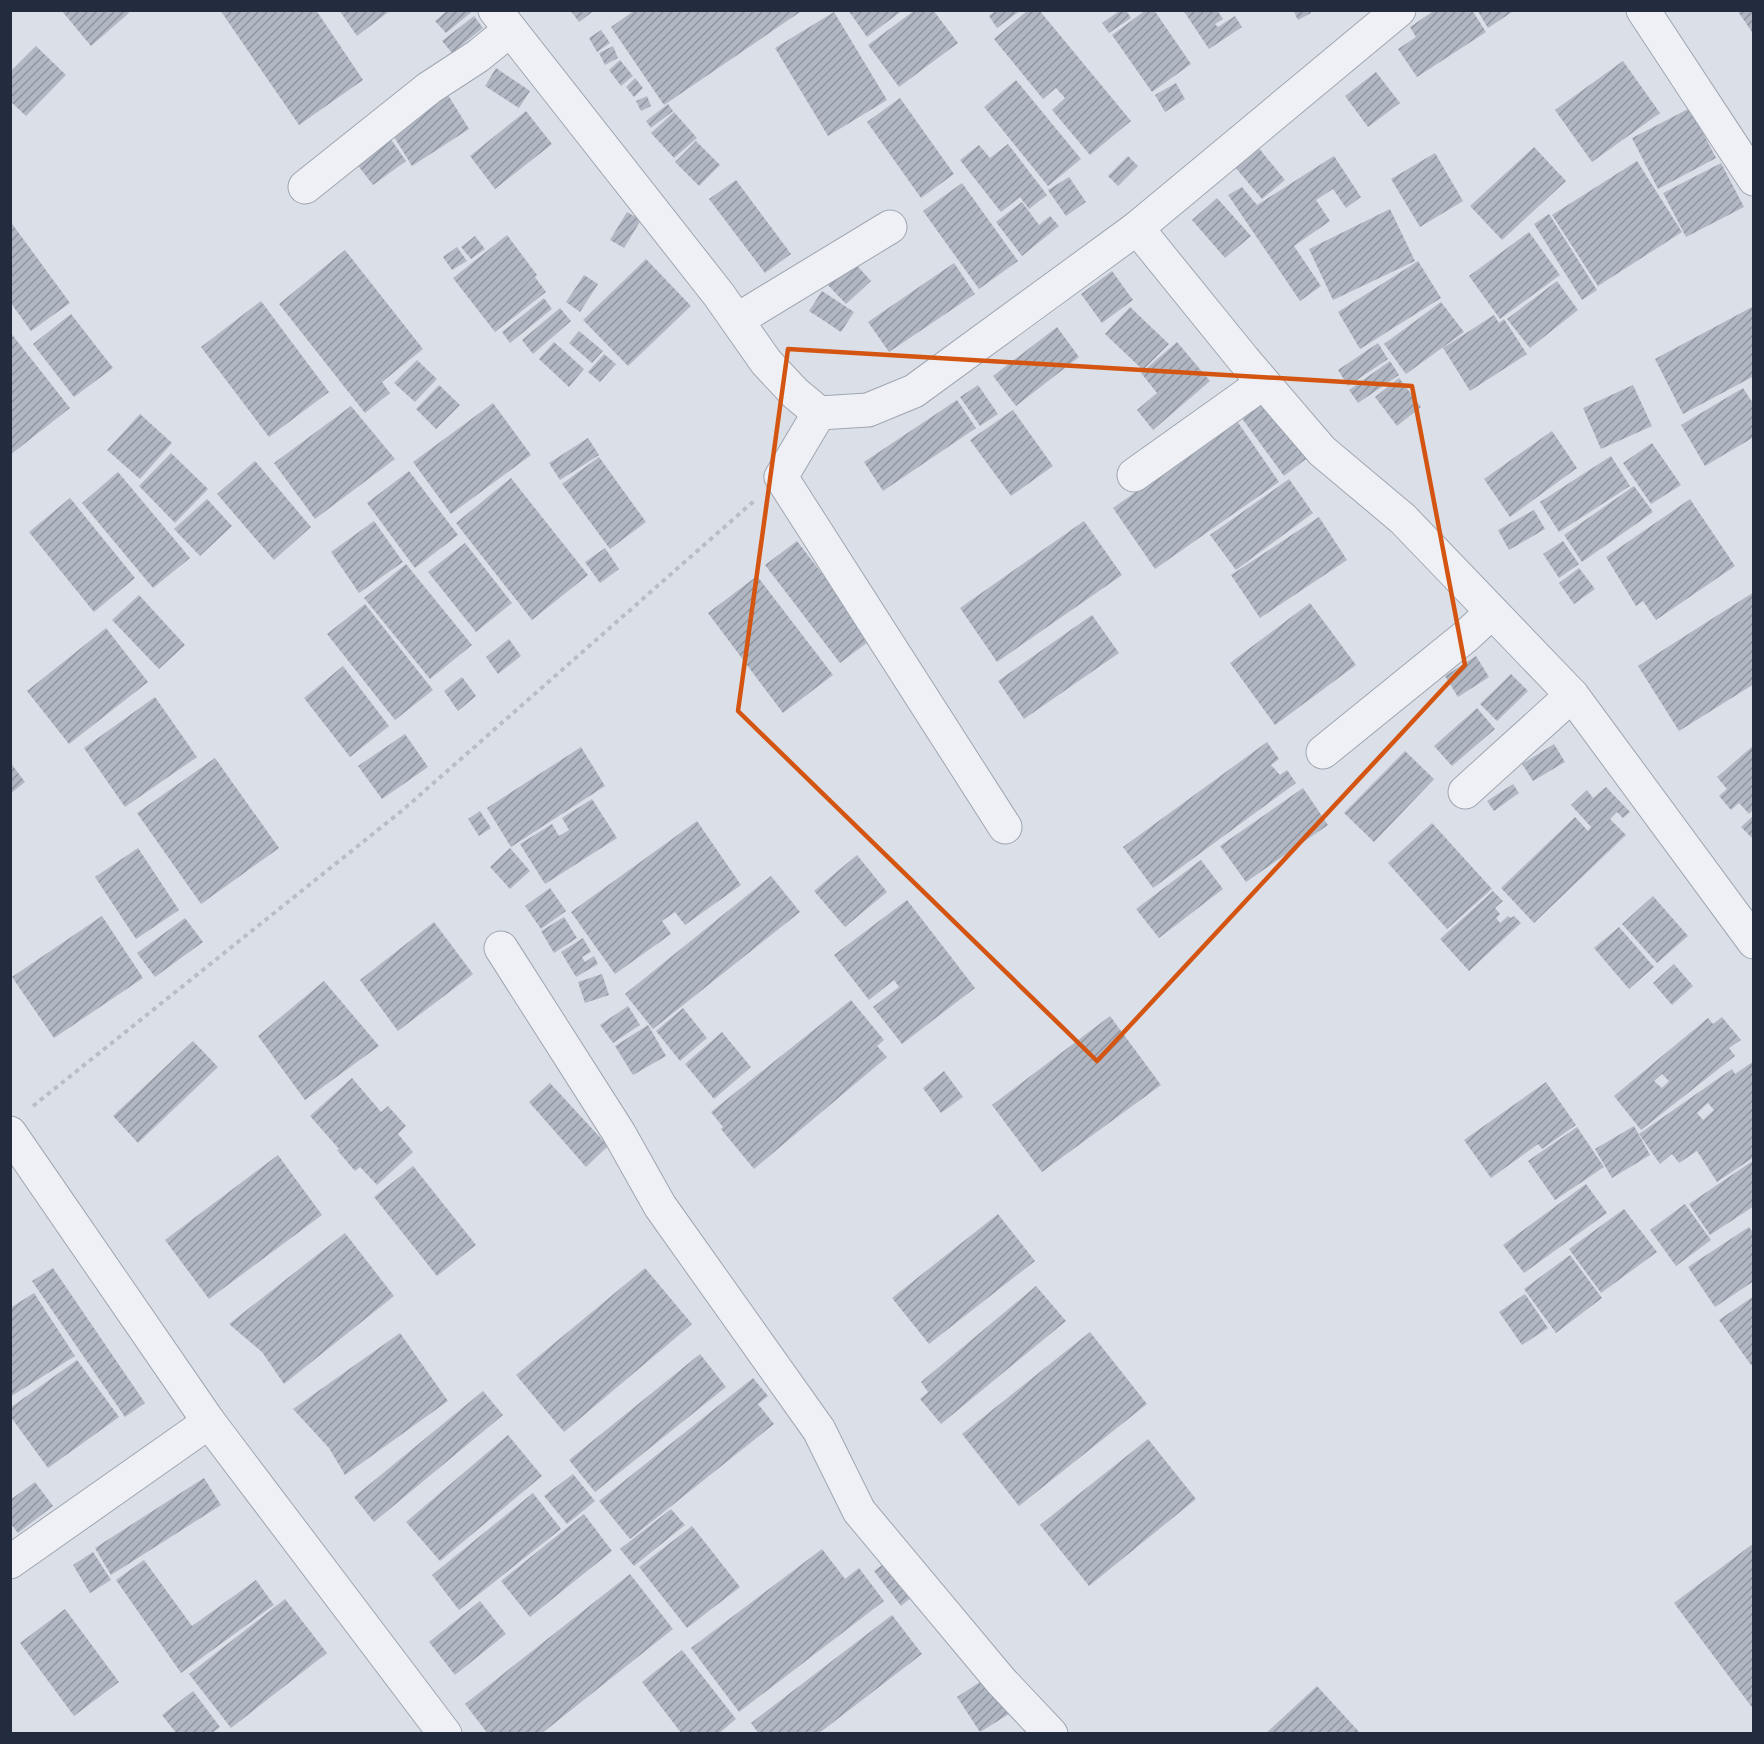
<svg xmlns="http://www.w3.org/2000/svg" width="1764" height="1744" viewBox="0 0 1764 1744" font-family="Barlow,sans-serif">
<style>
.building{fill:url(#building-hatch);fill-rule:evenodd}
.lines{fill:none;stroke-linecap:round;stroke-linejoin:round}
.minor-casing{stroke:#a0a6b1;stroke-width:35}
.path{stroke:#b9bdc5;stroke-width:4;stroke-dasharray:4.5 4.5;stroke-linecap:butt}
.minor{stroke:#eef0f5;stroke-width:33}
.marked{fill:none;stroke:#d45411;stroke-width:4.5;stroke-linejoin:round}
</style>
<defs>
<pattern id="building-hatch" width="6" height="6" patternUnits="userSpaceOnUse" patternTransform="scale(1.5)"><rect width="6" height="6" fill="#b1b8c4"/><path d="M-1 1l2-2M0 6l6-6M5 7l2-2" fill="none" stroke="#9096a1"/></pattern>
</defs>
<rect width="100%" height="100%" fill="#dbdfe7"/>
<g class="building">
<path d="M61 10H127L129 13 91 46Z"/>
<path d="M220 10H316L363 80 299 125Z"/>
<path d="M339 10H391L357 36Z"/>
<path d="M448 10H474L446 33 435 21Z"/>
<path d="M570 10H595L579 22Z"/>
<path d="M635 10H803L664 105 611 27Z"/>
<path d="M848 10H903L867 37Z"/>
<path d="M915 10H933L958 43 899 87 868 45Z"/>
<path d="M996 10H1021L997 28 989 16Z"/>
<path d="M1028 10H1039L1131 121 1090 155 1052 110 1065 98 1056 88 1043 99 994 39Z"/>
<path d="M1121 10H1126L1131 18 1109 33 1102 23Z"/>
<path d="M1146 10H1154L1191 64 1152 92 1112 35Z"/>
<path d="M1183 10H1217L1223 19 1215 24 1218 27 1235 16 1242 27 1209 49Z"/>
<path d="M1293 10H1310L1311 13 1298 20Z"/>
<path d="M1435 10H1472L1486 32 1417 77 1398 49 1416 37 1410 27Z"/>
<path d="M1477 10H1515L1488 28Z"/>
<path d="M1737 10H1754V35Z"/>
<path d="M834 12 887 100 828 136 775 48Z"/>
<path d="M474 16 483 28 452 53 442 41Z"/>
<path d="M601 30 610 43 597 52 589 38Z"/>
<path d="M36 46 66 75 26 116 10 101V72Z"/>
<path d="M613 46 618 58 605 65 599 53Z"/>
<path d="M620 60 633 76 621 86 609 70Z"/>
<path d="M1623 61 1660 113 1592 162 1555 110Z"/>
<path d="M496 68 530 91 519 108 485 86Z"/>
<path d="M1376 72 1400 103 1368 127 1345 96Z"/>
<path d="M635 78 643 88 634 97 626 87Z"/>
<path d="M1016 80 1081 159 1048 186 984 107Z"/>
<path d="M1176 83 1185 99 1165 112 1155 95Z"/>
<path d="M448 95 469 129 412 166 391 132Z"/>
<path d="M647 96 651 106 641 111 636 101Z"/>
<path d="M900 98 954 174 921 198 867 122Z"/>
<path d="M668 104 673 111 651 128 646 121Z"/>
<path d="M1690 108 1716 158 1658 189 1632 138Z"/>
<path d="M526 111 552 144 495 189 470 156Z"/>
<path d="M674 112 697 138 674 158 651 133Z"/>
<path d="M390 138 406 161 373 185 356 163Z"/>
<path d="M696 141 720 165 699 186 675 162Z"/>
<path d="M1253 141 1285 180 1262 199 1229 160Z"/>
<path d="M1008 144 1047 195 1029 209 1020 197 1001 212 960 160 979 145 990 158Z"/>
<path d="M1534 147 1566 181 1502 240 1470 206Z"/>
<path d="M1435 153 1463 201 1420 227 1391 179Z"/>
<path d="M1128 156 1138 166 1118 186 1108 176Z"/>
<path d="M1334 156 1361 197 1346 208 1333 189 1316 200 1330 221 1294 246 1321 286 1300 301 1228 195 1242 187 1257 205Z"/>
<path d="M1637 161 1682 232 1598 286 1552 215Z"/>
<path d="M1721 163 1744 207 1686 237 1663 193Z"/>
<path d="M1069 177 1086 202 1066 216 1048 190Z"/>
<path d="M736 180 791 254 765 273 709 199Z"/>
<path d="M962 183 1018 261 979 289 923 211Z"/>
<path d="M1217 198 1251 236 1225 258 1192 220Z"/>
<path d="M1022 202 1039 225 1050 216 1059 226 1022 256 996 222Z"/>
<path d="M1390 209 1415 261 1333 300 1309 249Z"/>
<path d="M627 212 641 220 624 248 610 240Z"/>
<path d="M1549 214 1597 290 1582 300 1534 224Z"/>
<path d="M10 221 70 303 31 331 10 302Z"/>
<path d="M1529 232 1560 275 1500 319 1469 276Z"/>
<path d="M507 235 537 275 514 293 535 277 546 292 495 332 453 278Z"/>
<path d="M475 236 485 249 471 259 461 247Z"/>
<path d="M457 247 467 261 452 270 443 257Z"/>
<path d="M345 250 423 349 382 382 390 393 365 413 279 304Z"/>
<path d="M646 259 691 306 628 366 583 320Z"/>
<path d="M851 259 871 281 846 304 825 282Z"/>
<path d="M1418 261 1441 298 1360 349 1338 312Z"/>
<path d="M954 263 975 294 889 352 868 322Z"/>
<path d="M1112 271 1133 300 1102 323 1081 294Z"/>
<path d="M584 275 598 284 580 312 566 302Z"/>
<path d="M1557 281 1578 310 1530 348 1507 319Z"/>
<path d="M822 291 854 312 841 332 809 311Z"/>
<path d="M544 298 552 309 510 343 502 332Z"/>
<path d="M261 301 329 392 269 437 201 347Z"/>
<path d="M1441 302 1464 332 1406 374 1384 344Z"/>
<path d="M1754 306V376L1683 414 1655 359Z"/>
<path d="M1130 307 1169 344 1143 370 1105 334Z"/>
<path d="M560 308 571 321 533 354 522 340Z"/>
<path d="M71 314 113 368 74 397 33 344Z"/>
<path d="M1494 315 1499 323 1504 319 1527 354 1470 391 1443 348Z"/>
<path d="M1057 327 1079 357 1016 406 993 376Z"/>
<path d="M579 331 603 351 592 363 569 343Z"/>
<path d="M10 332 70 408 10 455Z"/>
<path d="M554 342 584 369 569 387 539 359Z"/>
<path d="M1177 342 1210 381 1153 430 1137 410 1157 393 1141 373Z"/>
<path d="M1378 343 1388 359 1348 386 1338 370Z"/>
<path d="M604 354 616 364 600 382 588 372Z"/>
<path d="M417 360 437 379 415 402 394 383Z"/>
<path d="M1390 361 1399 375 1358 403 1349 390Z"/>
<path d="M1399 378 1421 407 1397 426 1375 397Z"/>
<path d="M439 385 460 405 436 429 416 409Z"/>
<path d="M978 385 998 414 980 426 960 397Z"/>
<path d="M1633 385 1652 426 1601 449 1583 408Z"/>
<path d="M1743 388 1754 405V437L1705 466 1681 425Z"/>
<path d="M1264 394 1310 456 1284 476 1238 413Z"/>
<path d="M957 400 976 428 883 491 864 462Z"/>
<path d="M493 403 531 455 451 514 413 462Z"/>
<path d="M351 406 395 459 315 519 274 463Z"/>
<path d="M1013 410 1053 466 1011 496 970 440Z"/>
<path d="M140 414 172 443 140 479 107 450Z"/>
<path d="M1237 421 1279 482 1155 569 1113 508Z"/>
<path d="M1552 431 1577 468 1510 517 1484 479Z"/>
<path d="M588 438 599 455 560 480 549 463Z"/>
<path d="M1652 443 1681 485 1651 504 1623 463Z"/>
<path d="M171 453 208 489 175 523 139 486Z"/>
<path d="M1611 456 1630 486 1559 532 1540 502Z"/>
<path d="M599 457 646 522 610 549 562 484Z"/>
<path d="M255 461 311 527 274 560 217 494Z"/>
<path d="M409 471 458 535 415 568 367 503Z"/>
<path d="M118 472 190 558 153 588 82 503Z"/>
<path d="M511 478 588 575 532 620 456 523Z"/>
<path d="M1289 479 1313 513 1236 570 1210 535Z"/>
<path d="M1634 486 1653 512 1582 562 1564 535Z"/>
<path d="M70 498 135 578 94 612 29 532Z"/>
<path d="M207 499 232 526 200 556 174 529Z"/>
<path d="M1690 499 1735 566 1656 620 1643 601 1636 606 1606 557Z"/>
<path d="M1534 510 1545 529 1509 550 1498 530Z"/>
<path d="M1319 517 1347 560 1260 618 1231 575Z"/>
<path d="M374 521 403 562 359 593 331 552Z"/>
<path d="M1084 521 1122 575 997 662 960 608Z"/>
<path d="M797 541 872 639 840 663 765 565Z"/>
<path d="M1563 541 1579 564 1559 578 1543 554Z"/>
<path d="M465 543 512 603 476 632 428 572Z"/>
<path d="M605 548 619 569 600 583 585 562Z"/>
<path d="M406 564 472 645 430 679 364 598Z"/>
<path d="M1579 568 1595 589 1574 604 1559 583Z"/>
<path d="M757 576 833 675 783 713 708 613Z"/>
<path d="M1754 592V684L1679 731 1638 666Z"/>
<path d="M139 595 185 645 159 669 112 620Z"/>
<path d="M1310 603 1356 665 1275 725 1230 663Z"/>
<path d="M365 604 433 690 395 720 327 634Z"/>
<path d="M1092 615 1119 653 1024 719 998 681Z"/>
<path d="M106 628 148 682 69 744 27 691Z"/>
<path d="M509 639 521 656 498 674 486 657Z"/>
<path d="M1476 656 1489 677 1458 697 1445 676Z"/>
<path d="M343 666 389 726 350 757 304 698Z"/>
<path d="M1511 674 1528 691 1497 721 1480 704Z"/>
<path d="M462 677 476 696 458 711 444 691Z"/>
<path d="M155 697 197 757 125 807 84 748Z"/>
<path d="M1477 708 1495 729 1452 766 1434 746Z"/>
<path d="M405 734 428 767 382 799 358 766Z"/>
<path d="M1267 742 1279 759 1271 765 1280 775 1287 770 1296 783 1153 888 1123 847Z"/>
<path d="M1554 744 1565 762 1533 781 1522 764Z"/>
<path d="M1754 745V809L1749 814 1739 803 1731 810 1719 796 1727 789 1717 777Z"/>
<path d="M581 747 605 786 511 847 487 808Z"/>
<path d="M1405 751 1434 779 1374 842 1344 813Z"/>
<path d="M215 758 279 848 201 904 137 813Z"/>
<path d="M10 762 25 782 10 794Z"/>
<path d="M1513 784 1519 793 1494 811 1487 801Z"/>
<path d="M1606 787 1630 812 1623 818 1617 812 1610 819 1626 835 1534 923 1501 888 1575 817 1588 831 1591 827 1571 805 1587 790 1593 798Z"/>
<path d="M1303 788 1328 825 1246 882 1220 846Z"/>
<path d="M592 799 617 838 545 884 520 844 552 824 559 836 569 830 562 818Z"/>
<path d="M480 811 491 828 479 836 468 819Z"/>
<path d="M1754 815V840L1741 827Z"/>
<path d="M697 821 741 885 685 925 675 912 662 921 671 934 615 974 571 912Z"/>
<path d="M1432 823 1492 889 1447 929 1388 863Z"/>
<path d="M138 848 179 910 136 939 95 877Z"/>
<path d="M510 848 530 871 510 889 490 867Z"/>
<path d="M857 855 887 892 845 927 814 891Z"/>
<path d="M1201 860 1223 889 1159 938 1136 909Z"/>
<path d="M771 876 800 912 653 1029 625 994Z"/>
<path d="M550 888 566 911 541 929 525 906Z"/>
<path d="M1493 891 1503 901 1495 908 1500 914 1496 918 1500 923 1508 916 1511 918 1514 916 1521 923 1469 971 1440 939Z"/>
<path d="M1653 896 1688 936 1657 963 1622 924Z"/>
<path d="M907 900 975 988 902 1044 873 1007 899 987 894 980 869 1000 834 955Z"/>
<path d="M102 916 143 978 54 1038 12 977Z"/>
<path d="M564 917 577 938 554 953 541 931Z"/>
<path d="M185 918 203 942 155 977 137 953Z"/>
<path d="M434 922 473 974 398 1031 360 980Z"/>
<path d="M1619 927 1654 967 1629 989 1594 948Z"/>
<path d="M583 938 591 952 582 957 585 962 594 956 598 964 576 977 561 952Z"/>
<path d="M1674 964 1693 986 1672 1005 1653 983Z"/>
<path d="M602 974 609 995 585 1003 578 982Z"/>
<path d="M324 981 379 1046 305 1100 258 1036Z"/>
<path d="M851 1000 884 1040 877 1046 887 1057 754 1169 721 1129 723 1127 711 1112Z"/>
<path d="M628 1006 640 1025 613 1043 600 1025Z"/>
<path d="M683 1008 707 1038 680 1061 656 1031Z"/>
<path d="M1110 1016 1161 1085 1042 1172 992 1105Z"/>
<path d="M1722 1017 1741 1040 1729 1048 1735 1056 1641 1130 1614 1096 1708 1018 1713 1024ZM1662 1074 1669 1081 1662 1088 1654 1081Z"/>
<path d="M648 1025 666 1056 633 1075 615 1046Z"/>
<path d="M722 1032 751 1067 714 1099 685 1064Z"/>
<path d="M193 1041 218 1067 138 1143 113 1116Z"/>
<path d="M1754 1061V1157L1717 1182 1697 1151 1679 1163 1672 1154 1660 1164 1639 1134 1732 1069 1735 1074ZM1708 1103 1714 1110 1703 1120 1697 1113Z"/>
<path d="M944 1071 963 1097 941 1113 923 1088Z"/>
<path d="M352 1078 381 1112 388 1106 406 1126 398 1134 413 1152 377 1185 360 1167 355 1171 337 1150 339 1149 310 1116Z"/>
<path d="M1546 1082 1576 1125 1542 1149 1538 1144 1491 1178 1464 1140Z"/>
<path d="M550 1083 608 1146 586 1167 529 1102Z"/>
<path d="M1634 1126 1650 1155 1612 1178 1595 1149Z"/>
<path d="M1577 1127 1604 1167 1555 1200 1528 1161Z"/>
<path d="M278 1155 322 1215 209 1299 165 1240Z"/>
<path d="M1754 1160V1206L1710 1235 1689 1204Z"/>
<path d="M413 1166 476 1245 437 1276 374 1197Z"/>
<path d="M1586 1184 1607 1213 1524 1273 1503 1245Z"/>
<path d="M1685 1204 1711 1240 1676 1266 1650 1230Z"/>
<path d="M1624 1209 1657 1252 1601 1293 1569 1249Z"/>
<path d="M998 1214 1035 1261 929 1344 892 1298Z"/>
<path d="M1749 1227 1754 1234V1281L1715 1307 1688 1267Z"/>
<path d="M345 1233 394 1296 284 1384 262 1352 229 1324Z"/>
<path d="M1570 1255 1602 1298 1556 1333 1524 1289Z"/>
<path d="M53 1268 145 1403 125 1417 32 1281Z"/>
<path d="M645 1268 692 1324 564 1432 516 1375Z"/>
<path d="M1036 1286 1066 1321 941 1424 920 1399 928 1392 921 1382Z"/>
<path d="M34 1293 75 1356 10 1397V1308Z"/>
<path d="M1525 1294 1548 1328 1522 1345 1499 1312Z"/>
<path d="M1754 1296V1364L1751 1365 1719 1320Z"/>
<path d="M1090 1332 1147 1404 1019 1506 962 1434Z"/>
<path d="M400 1333 448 1401 345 1475 329 1448 293 1409Z"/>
<path d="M700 1354 726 1387 595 1492 569 1460Z"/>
<path d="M77 1360 119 1417 48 1468 10 1416V1408Z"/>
<path d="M753 1378 768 1396 758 1404 774 1424 630 1539 599 1501Z"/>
<path d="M483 1391 503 1415 374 1522 354 1497Z"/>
<path d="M508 1435 542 1476 440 1561 406 1522Z"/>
<path d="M1148 1439 1196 1499 1089 1586 1040 1525Z"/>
<path d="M573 1474 595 1501 567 1524 544 1496Z"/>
<path d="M204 1478 221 1505 111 1575 95 1548Z"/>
<path d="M35 1482 53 1506 18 1533 10 1523V1500Z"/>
<path d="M533 1493 561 1529 459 1610 432 1575Z"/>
<path d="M671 1509 685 1525 634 1566 620 1549Z"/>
<path d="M584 1514 612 1551 530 1617 501 1581Z"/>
<path d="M692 1526 740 1587 687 1628 639 1567Z"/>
<path d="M1754 1543V1710L1674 1603Z"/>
<path d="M822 1549 845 1579 859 1568 884 1601 739 1712 691 1648Z"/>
<path d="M93 1552 111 1580 90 1593 73 1565Z"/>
<path d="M893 1557 919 1591 901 1606 874 1571Z"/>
<path d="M144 1560 192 1626 256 1580 274 1605 181 1673 116 1580Z"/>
<path d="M630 1574 673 1629 541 1734H488L465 1704Z"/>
<path d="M285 1599 327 1653 231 1728 189 1674Z"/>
<path d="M480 1601 506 1634 455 1675 429 1642Z"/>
<path d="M65 1609 119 1682 74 1716 20 1643Z"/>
<path d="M892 1615 922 1654 818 1734H759L751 1723Z"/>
<path d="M682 1650 736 1719 718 1734H682L642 1682Z"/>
<path d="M986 1678 1009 1714 980 1732 957 1697Z"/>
<path d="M1317 1686 1361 1734H1265Z"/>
<path d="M193 1691 220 1727 211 1734H177L162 1715Z"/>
</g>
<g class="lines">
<g class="minor-casing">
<g id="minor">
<path d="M495 10 719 295 766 362 795 393 819 413 868 410 914 391 1137 228 1399 10"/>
<path d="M1643 10 1754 179"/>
<path d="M305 187 429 88 478 56 510 30"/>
<path d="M1137 228 1244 360 1322 451 1403 519 1572 695 1754 942"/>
<path d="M737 320 890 227"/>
<path d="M819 413 781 477 1005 827"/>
<path d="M1134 475 1249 393 1261 381"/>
<path d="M1323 752 1465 637 1492 612"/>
<path d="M1465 792 1572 695"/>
<path d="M501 948 619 1133 660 1206 819 1430 859 1511 1001 1681 1051 1734"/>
<path d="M10 1133 209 1422 445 1734"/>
<path d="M10 1562 209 1422"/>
</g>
</g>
<path class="path" d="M33 1106 404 809 754 501"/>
<use href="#minor" class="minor"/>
</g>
<path class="marked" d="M788 349 1412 386 1465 665 1097 1061 738 711Z"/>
<rect width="1764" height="1744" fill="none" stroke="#232c3e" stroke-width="24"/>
</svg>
